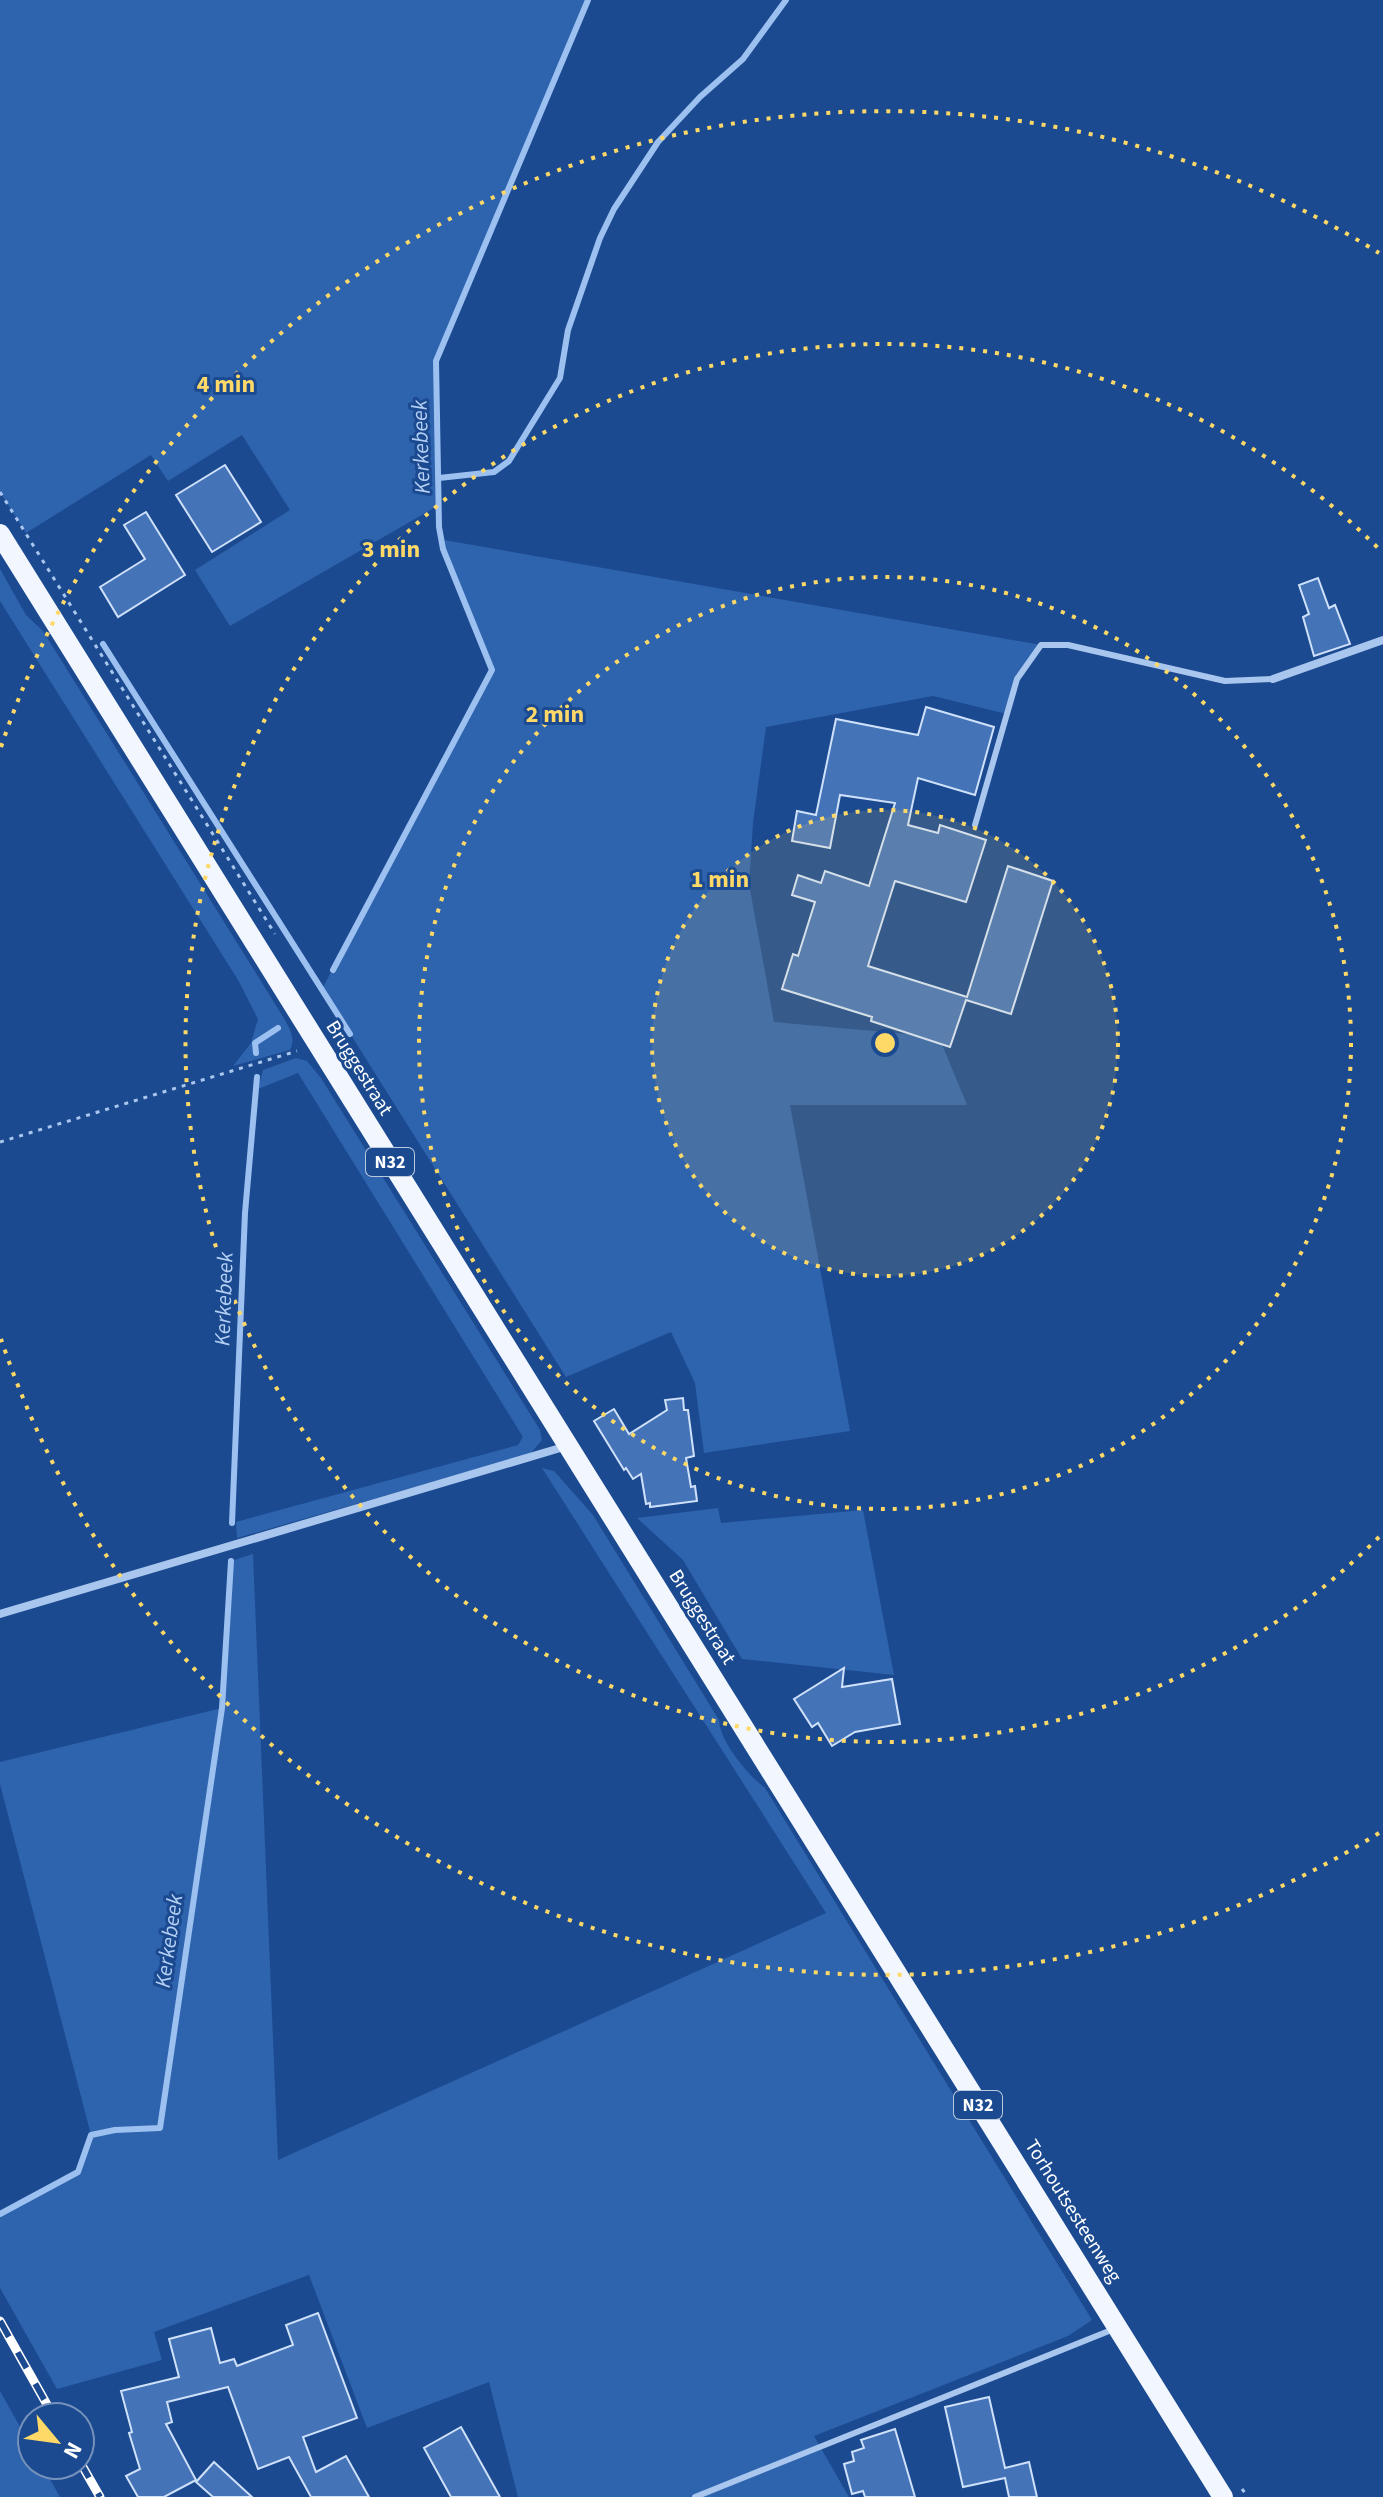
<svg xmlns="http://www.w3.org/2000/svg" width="1383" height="2497" viewBox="0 0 1383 2497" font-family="'Source Sans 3',sans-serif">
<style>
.green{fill:#2e63ae}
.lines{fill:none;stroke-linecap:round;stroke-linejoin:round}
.stream{stroke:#9cc0f0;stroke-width:6}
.building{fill:#4473b8;stroke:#cfe1fa;stroke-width:2}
.path{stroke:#a9c6ee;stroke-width:3;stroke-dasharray:4 6;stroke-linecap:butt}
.service{stroke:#a9c6ee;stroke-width:6}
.minor{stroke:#a9c6ee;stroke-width:8}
.primary{stroke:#f1f6ff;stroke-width:20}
.rail-casing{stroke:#fff;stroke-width:9}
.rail{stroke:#1b4a90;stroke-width:6;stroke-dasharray:18;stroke-linecap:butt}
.ring{fill:none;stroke:#ffd967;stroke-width:4;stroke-dasharray:4 8}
.labels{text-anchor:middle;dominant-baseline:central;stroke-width:6;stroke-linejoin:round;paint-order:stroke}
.shield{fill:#1b4a90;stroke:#bbc9de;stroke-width:2}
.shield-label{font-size:18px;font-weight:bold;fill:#fff}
.street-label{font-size:20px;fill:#fff;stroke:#1b4a90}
.water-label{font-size:22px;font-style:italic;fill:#b5d0f5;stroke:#1b4a90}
.centre{fill:#ffd967;stroke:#1b4a90;stroke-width:4}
.ring-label{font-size:24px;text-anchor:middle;font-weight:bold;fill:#ffd967;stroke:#1b4a90;stroke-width:6;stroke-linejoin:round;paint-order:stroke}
</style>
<rect width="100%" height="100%" fill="#1b4a90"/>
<g class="green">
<path d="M0 0H586L436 361 439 505 230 626 195 570 290 510 242 435 168 481 151 455 26 533 0 492Z"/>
<path d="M444 540 1041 645 1017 679 1007 714 933 696 766 727 753 823 749 884 774 1022 939 1037 967 1105H790L850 1431 704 1453 695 1383 671 1332 566 1377 322 989 492 670 443 549Z"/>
<path d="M0 569 26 615 43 631 277 1007C284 1020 298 1035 290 1050L233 1066 251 1043 258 1019 238 980 0 601Z"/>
<path d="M296 1058 307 1061 321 1078 540 1430 542 1440 530 1454 237 1538 236 1522 518 1445 523 1437 298 1073 258 1089 263 1070Z"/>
<path d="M542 1468 554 1471 593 1515 719 1720C720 1742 748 1775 765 1788L1092 2320 1068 2336 814 2436 849 2497H518L489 2382 367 2428 309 2275 154 2332 162 2360 57 2389 0 2288V2214L77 2172 91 2135 0 1784V1762L222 1708 231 1561 253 1554 278 2160 826 1913Z"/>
<path d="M718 1508 721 1523 863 1510 894 1675 742 1659 683 1560 637 1518Z"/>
<path d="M0 2391 32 2448V2465H42L60 2497H0Z"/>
</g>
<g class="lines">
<g class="stream">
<path d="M439 478 494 472 509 461 560 378 568 330 600 238 614 209 658 142 700 97 743 59 786 0"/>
<path d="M103 644 350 1034"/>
<path d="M333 970 492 670 443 549 439 527 436 361 588 0"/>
<path d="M256 1053 255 1043 278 1028"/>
<path d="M232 1523 245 1213 257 1077"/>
<path d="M0 2214 78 2172 91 2135 115 2130 160 2128 222 1708 231 1561"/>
</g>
</g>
<g class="building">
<path d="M225 465 261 522 212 552 176 495Z"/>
<path d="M146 512 185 575 118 617 100 587 145 559 124 525Z"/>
<path d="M1318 578 1329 608 1335 605 1350 644 1314 656 1303 617 1309 614 1299 585Z"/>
<path d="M926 707 994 727 975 795 918 778 908 825 938 833 940 825 986 840 966 902 895 881 868 966 967 997 1008 866 1053 881 1011 1014 966 1000 950 1047 871 1021 872 1017 782 989 793 954 798 956 815 902 792 895 798 875 821 883 825 871 869 886 895 803 840 795 830 848 792 841 797 811 816 815 836 719 918 735Z"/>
<path d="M683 1398 684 1410H688L694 1456 686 1458 691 1487 695 1486 697 1501 650 1507V1503L646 1504 641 1474 633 1479 626 1468 624 1470 594 1421 614 1409 629 1434 667 1410 665 1400Z"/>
<path d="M844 1668 842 1687 892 1679 900 1724 855 1732 832 1746 818 1723 812 1727 794 1699Z"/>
<path d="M318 2313 357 2418 303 2437 316 2472 346 2456 369 2497H311L289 2457 258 2469 228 2387 167 2402 172 2422 166 2424 196 2480 164 2497H138L126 2476 140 2469 129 2433 132 2432 121 2391 179 2377 169 2339 211 2328 220 2363 234 2359 237 2366 293 2345 286 2325Z"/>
<path d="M989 2397 1005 2468 1029 2462 1037 2497H1009L1005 2478 963 2487 945 2407Z"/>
<path d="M461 2427 500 2497H451L424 2448Z"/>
<path d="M895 2429 915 2497H865L863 2491 852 2494 844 2464 854 2461 852 2452 864 2448 861 2440Z"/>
<path d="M214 2462 252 2497H213L196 2482Z"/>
</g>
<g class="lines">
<g class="path">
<path d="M0 492 275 934"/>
<path d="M0 1142 297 1051"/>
<path d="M1242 2489 1248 2497"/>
</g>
<g class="service">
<path d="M975 825 1017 679 1041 645H1068L1225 681 1273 679"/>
<path d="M695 2497 1114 2329"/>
</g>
<g class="minor">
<path d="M1273 679 1383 640"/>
<path d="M0 1614 567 1446"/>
</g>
<path class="primary" d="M0 534 1223 2497"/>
<g class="rail-casing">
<g id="rail">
<path d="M0 2321 54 2417"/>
<path d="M80 2462 100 2497"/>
</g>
</g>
<use href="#rail" class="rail"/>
</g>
<circle cx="885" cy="1043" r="233" fill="#ffd967" fill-opacity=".12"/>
<g class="ring">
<circle cx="885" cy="1043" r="233"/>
<circle cx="885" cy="1043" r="466"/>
<path d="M1379 1537A699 699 0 1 1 1379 549"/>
<path d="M1379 1833A932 932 0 0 1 1 1339M1 747A932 932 0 0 1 1379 253"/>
</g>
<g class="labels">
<g class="shield">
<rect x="366" y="1148" width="48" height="28" rx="6"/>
<rect x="954" y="2091" width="48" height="28" rx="6"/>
</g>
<g class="shield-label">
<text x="390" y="1162">N32</text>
<text x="978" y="2105">N32</text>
</g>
<g class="street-label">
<text transform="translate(359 1068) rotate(58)">Bruggestraat</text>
<text transform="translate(702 1617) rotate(58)">Bruggestraat</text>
<text transform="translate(1073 2211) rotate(58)">Torhoutsesteenweg</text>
</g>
<g class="water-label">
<text transform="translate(421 447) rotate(-92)">Kerkebeek</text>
<text transform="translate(224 1299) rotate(-88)">Kerkebeek</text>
<text transform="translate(169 1941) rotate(-82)">Kerkebeek</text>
</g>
</g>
<circle cx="885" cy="1043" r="12" class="centre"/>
<g class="ring-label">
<text x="226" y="392">4 min</text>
<text x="391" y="557">3 min</text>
<text x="555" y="722">2 min</text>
<text x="720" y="887">1 min</text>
</g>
<g transform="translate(56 2441) rotate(119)"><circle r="38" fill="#1b4a90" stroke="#7692bc" stroke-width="2"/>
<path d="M0-6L14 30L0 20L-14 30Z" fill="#ffd967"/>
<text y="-12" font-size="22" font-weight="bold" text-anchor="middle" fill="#ffffff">N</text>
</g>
</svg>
